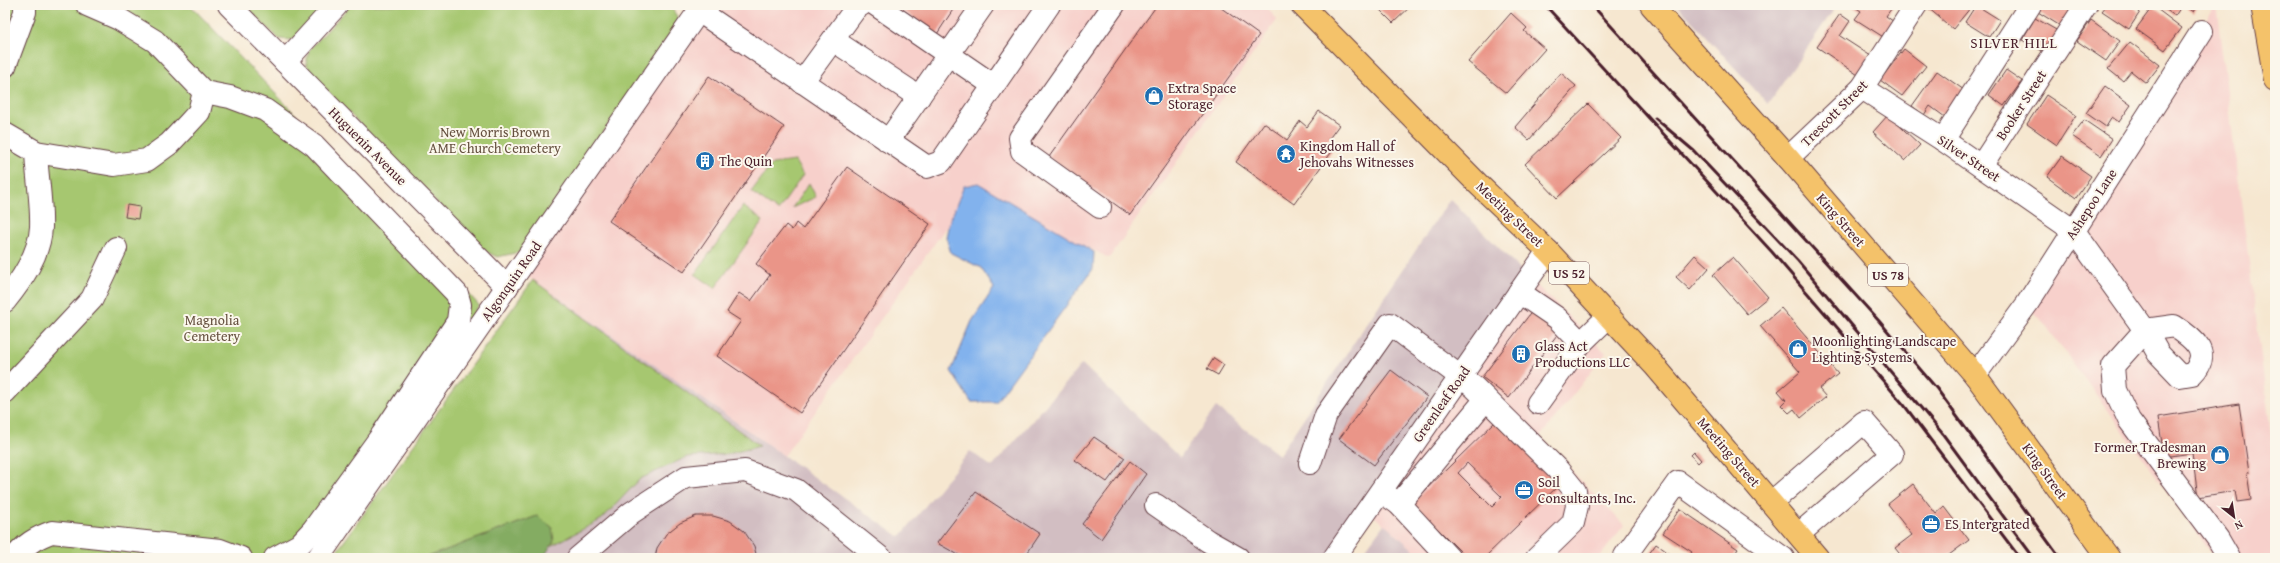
<svg xmlns="http://www.w3.org/2000/svg" width="2280" height="563" viewBox="0 0 2280 563" font-family="'Gentium Book Plus',serif">
<style>
.built{fill:#f7d0cb}
.industrial{fill:#d2bec2}
.green{fill:#a6c770;stroke:#78734e}
.forest{fill:#84ac62;stroke:#676646}
.water{fill:#82b2ed;stroke:#66688c}
.building{fill:#ea9588;fill-rule:evenodd}
.lines{fill:none;stroke-linecap:round;stroke-linejoin:round}
.minor-casing{stroke:#643d44;stroke-width:24}
.major-casing{stroke:#643d44;stroke-width:24}
.highway-casing{stroke:#643d44;stroke-width:24}
.minor{stroke:#fff;stroke-width:22}
.major{stroke:#f4c26a;stroke-width:22}
.highway{stroke:#f4c26a;stroke-width:22}
.rail{stroke:#4a1f2b;stroke-width:3}
.labels{text-anchor:middle;dominant-baseline:central;stroke-width:4;stroke-linejoin:round;paint-order:stroke}
.shield{fill:#fbf7ec;stroke:#7f6065;stroke-width:1}
.shield-label{font-size:13px;font-weight:bold;fill:#4a1f2b}
.poi-label{font-size:14px;fill:#4a1f2b;stroke:#fbf7ec;text-anchor:start}
.street-label{font-size:14px;fill:#4a1f2b;stroke:#fbf7ec}
.park-label{font-size:14px;fill:#665140;stroke:#fbf7ec}
.neighbourhood-label{font-size:15px;letter-spacing:1px;fill:#4a1f2b;stroke:#fbf7ec}
</style>
<rect width="100%" height="100%" fill="#fbf7ec"/>
<filter id="ink" filterUnits="userSpaceOnUse"><feTurbulence type="fractalNoise" baseFrequency=".025" numOctaves="2"/><feDisplacementMap in="SourceGraphic" scale="8" xChannelSelector="R" yChannelSelector="G"/><feConvolveMatrix kernelMatrix="1 2 1 2 8 2 1 2 1" color-interpolation-filters="sRGB"/></filter>
<filter id="wash" filterUnits="userSpaceOnUse"><feTurbulence type="fractalNoise" baseFrequency=".012" numOctaves="4" result="noise"/><feDisplacementMap in="SourceGraphic" scale="16" xChannelSelector="R" yChannelSelector="G"/><feGaussianBlur stdDeviation="0.9" result="paint"/><feColorMatrix in="noise" values="0 0 0 0 0 0 0 0 0 0 0 0 0 0 0 0 0 1.4 0 .05"/><feComposite in="paint" operator="in"/></filter>
<g filter="url(#wash)">
<rect width="100%" height="100%" fill="#f6e7d0"/>
<g class="built">
<path d="M703 5H1265L1277 20 1109 258 964 186 949 223 784 456 518 270Z"/>
<path d="M2216 5 2275 466V558H2215L2044 323 2027 304Z"/>
<path d="M1529 278 1606 353 1539 438 1624 525 1599 558H1423L1367 510Z"/>
</g>
<g class="industrial">
<path d="M1677 5H1837L1768 104Z"/>
<path d="M1450 199 1529 278 1334 558H332L533 280 900 537 970 451 992 467 1082 364 1180 458 1216 407 1279 455Z"/>
<path d="M1384 524 1423 558H1359Z"/>
</g>
<g class="green">
<path d="M5 5H190L479 305 309 558H5Z"/>
<path d="M243 5H326L293 40 279 39Z"/>
<path d="M351 5H670L679 20 645 72 520 252 497 257 483 250 310 73 306 63 309 50Z"/>
<path d="M795 161 803 175 778 211 751 192 772 164Z"/>
<path d="M809 183 816 197 792 208Z"/>
<path d="M743 206 763 221 715 288 695 274Z"/>
<path d="M533 280 760 446 728 454 687 457 640 479 602 519 551 546 537 516 425 558H332Z"/>
</g>
<path class="forest" d="M537 516 552 527 554 541 543 558H425Z"/>
<path class="water" d="M978 183 1094 252 1093 269 996 402H971L951 371 972 321 994 288 981 268 951 253 946 237 949 223 964 186Z"/>
<g id="blocks">
<g class="building">
<path d="M895 5H956L937 34Z"/>
<path d="M1157 5H1217L1259 35 1130 215 1049 157Z"/>
<path d="M1375 5H1412L1393 23Z"/>
<path d="M1852 5H1894L1886 16 1898 25 1888 40 1855 19 1861 11Z"/>
<path d="M1929 5H1969L1971 7 1953 29 1927 7Z"/>
<path d="M1976 5 2000 20 1989 37 1965 22Z"/>
<path d="M2042 5H2074L2062 27 2038 12Z"/>
<path d="M2107 5H2130L2140 12 2129 29 2102 11Z"/>
<path d="M2159 5H2182L2175 16Z"/>
<path d="M2184 5H2198L2194 12Z"/>
<path d="M2153 6 2182 28 2165 50 2136 29Z"/>
<path d="M1511 13 1527 28 1524 31 1545 49 1506 93 1468 62Z"/>
<path d="M1840 14 1850 21 1840 36 1874 58 1861 77 1817 47Z"/>
<path d="M2035 18 2058 31 2046 53 2022 40Z"/>
<path d="M2091 20 2120 41 2106 61 2077 41Z"/>
<path d="M2130 42 2160 65 2146 83 2131 71 2123 81 2108 69Z"/>
<path d="M1904 49 1926 66 1902 96 1880 80Z"/>
<path d="M2006 70 2022 81 2004 106 1989 95Z"/>
<path d="M1937 71 1964 90 1945 117 1930 106 1924 115 1912 106Z"/>
<path d="M1561 73 1576 86 1529 140 1515 127Z"/>
<path d="M709 76 784 127 684 272 609 221Z"/>
<path d="M2105 86 2131 105 2119 122 2112 117 2106 127 2086 113Z"/>
<path d="M2046 95 2076 115 2057 145 2027 124Z"/>
<path d="M1588 104 1621 138 1557 198 1525 164Z"/>
<path d="M1319 111 1339 125 1328 140 1336 146 1294 204 1236 162 1264 123 1287 140 1300 121 1307 127Z"/>
<path d="M1888 115 1920 145 1905 161 1873 132Z"/>
<path d="M2084 120 2112 139 2101 156 2072 136Z"/>
<path d="M2062 156 2091 176 2076 198 2047 177Z"/>
<path d="M847 167 930 224 800 413 717 356 741 321 727 312 739 293 751 301 770 275 756 264 786 225 792 230 796 223 803 229Z"/>
<path d="M127 205 140 207 138 219 125 217Z"/>
<path d="M1695 255 1709 268 1690 290 1676 277Z"/>
<path d="M1733 257 1768 297 1747 314 1713 275Z"/>
<path d="M1781 308 1838 374 1819 389 1826 397 1801 418 1794 409 1789 413 1781 405 1786 400 1778 391 1800 372 1760 326Z"/>
<path d="M1533 310 1560 331 1509 398 1482 377Z"/>
<path d="M1214 358 1224 365 1218 375 1207 369Z"/>
<path d="M1391 370 1427 397 1374 465 1339 439Z"/>
<path d="M2239 404 2249 473H2247L2251 500 2237 502 2235 491 2198 497 2192 453 2164 457 2158 417Z"/>
<path d="M1497 420 1560 484 1484 558H1467L1412 503ZM1467 463 1502 497 1492 507 1458 473Z"/>
<path d="M1094 437 1125 458 1107 482 1075 460Z"/>
<path d="M1694 452 1701 460 1698 463 1691 455Z"/>
<path d="M1130 461 1146 474 1101 539 1082 524Z"/>
<path d="M1913 484 1936 514 1944 507 1969 540 1945 558H1903L1895 548 1912 535 1888 504Z"/>
<path d="M976 492 1040 534 1024 558H964L937 543Z"/>
<path d="M1680 509 1738 549 1732 558H1688L1692 552 1663 533Z"/>
<path d="M696 516H713L730 521 744 531 754 546 757 558H655L657 548 666 534 680 523Z"/>
<path d="M1656 544 1676 558H1646Z"/>
</g>
</g>
</g>
<g filter="url(#ink)">
<use href="#blocks" fill-opacity="0" stroke="#643d44" stroke-width="1"/>
<g class="lines">
<g class="minor-casing">
<g id="minor">
<path d="M229 5 507 287"/>
<path d="M876 5 993 85"/>
<path d="M699 11 927 167 941 162 1049 5"/>
<path d="M833 40 919 97"/>
<path d="M285 62 337 5"/>
<path d="M5 66 25 12V5"/>
<path d="M802 82 856 8 861 5"/>
<path d="M1862 88 1943 140 2074 231 2145 330 2158 353 2180 376 2192 374C2213 353 2193 338 2174 326L2145 330 2113 366 2115 390 2129 420 2218 539 2229 558"/>
<path d="M204 92 230 97 265 110 314 145 457 294 460 305 458 321 382 435 313 530 299 545 275 558"/>
<path d="M5 134 36 152 114 165 147 160 169 144 188 124 199 112 204 92 155 41 119 19 87 5"/>
<path d="M1943 140 2030 5"/>
<path d="M888 141 983 5"/>
<path d="M1788 158 1862 88 1916 5"/>
<path d="M1981 166 2086 5"/>
<path d="M1100 207 1022 151 1020 138 1114 5"/>
<path d="M1519 292 1557 318 1581 343 1609 316"/>
<path d="M5 301C22 280 40 254 41 227 42 202 37 177 36 152"/>
<path d="M1975 375 2027 304 2202 31"/>
<path d="M5 392 92 299 116 248"/>
<path d="M1538 403 1581 343"/>
<path d="M1310 463 1326 415 1390 324 1474 387 1558 470 1575 491 1577 506 1573 523 1537 558"/>
<path d="M1386 495 1399 504 1449 558"/>
<path d="M1772 502 1864 422 1892 454 1799 534"/>
<path d="M1399 504 1486 399"/>
<path d="M1156 505 1208 541 1238 558"/>
<path d="M1625 556 1678 482 1783 558"/>
<path d="M14 558C26 544 35 538 52 532L220 550 241 558"/>
<path d="M318 558 703 5"/>
<path d="M578 558 631 513 686 477 745 471 796 490 881 558"/>
<path d="M1334 558 1548 251"/>
</g>
</g>
<g class="major-casing">
<g id="major">
<path d="M1302 5 1479 185 1548 251 1654 365 1818 558"/>
<path d="M1651 5 1788 158 1975 375 2109 558"/>
</g>
</g>
<g class="highway-casing">
<path id="highway" d="M2262 5 2275 80"/>
</g>
<use href="#minor" class="minor"/>
<use href="#major" class="major"/>
<use href="#highway" class="highway"/>
<g class="rail">
<path d="M1545 5 1772 252 1904 405 2020 558"/>
<path d="M1592 5 1879 321 1937 389 2060 558"/>
<path d="M1655 118 1694 151 1798 261 1942 433 2034 558"/>
</g>
</g>
</g>
<defs>
<g id="shop-disc" transform="scale(1)"><circle r="9.5" fill="#1f6fb2" stroke="#fbf7ec"/><path d="M-5-2.5h2.3a2.7 3.5 0 0 1 5.4 0H5L5.5 6h-11ZM-1.5-2.5h3a1.5 2.3 0 0 0-3 0Z" fill="#fff"/></g>
<g id="temple-disc" transform="scale(1)"><circle r="9.5" fill="#1f6fb2" stroke="#fbf7ec"/><path d="M0-6L5-2H3V0L6.5 2.5H4V6H1.5V3h-3V6H-4V2.5H-6.5L-3 0V-2H-5Z" fill="#fff"/></g>
<g id="building-disc" transform="scale(1)"><circle r="9.5" fill="#1f6fb2" stroke="#fbf7ec"/><path d="M-4-6H4V6H1V3H-1V6H-4ZM-2.5-4.3h1.7v1.8h-1.7ZM.8-4.3h1.7v1.8H.8ZM-2.5-1h1.7V.8h-1.7ZM.8-1h1.7V.8H.8Z" fill="#fff"/></g>
<g id="office-disc" transform="scale(1)"><circle r="9.5" fill="#1f6fb2" stroke="#fbf7ec"/><path d="M-6-3h4V-5.5h4V-3h4V5H-6ZM-1-4.5V-3h2v-1.5ZM-6 0V1H6V0Z" fill="#fff"/></g>
</defs>
<g fill-rule="evenodd">
<use href="#shop-disc" x="1154" y="96"/>
<use href="#temple-disc" x="1286" y="154"/>
<use href="#building-disc" x="705" y="161"/>
<use href="#shop-disc" x="1798" y="349"/>
<use href="#building-disc" x="1521" y="354"/>
<use href="#shop-disc" x="2220" y="455"/>
<use href="#office-disc" x="1524" y="490"/>
<use href="#office-disc" x="1931" y="524"/>
</g>
<g class="labels">
<g class="shield">
<rect x="1549" y="262" width="40" height="22" rx="3"/>
<rect x="1868" y="264" width="40" height="22" rx="3"/>
</g>
<g class="shield-label">
<text x="1569" y="273">US 52</text>
<text x="1888" y="275">US 78</text>
</g>
<g class="poi-label">
<text x="1168" y="88">Extra Space<tspan x="1168" dy="16">Storage</tspan></text>
<text x="1300" y="146">Kingdom Hall of<tspan x="1300" dy="16">Jehovahs Witnesses</tspan></text>
<text x="719" y="161">The Quin</text>
<text x="1812" y="341">Moonlighting Landscape<tspan x="1812" dy="16">Lighting Systems</tspan></text>
<text x="1535" y="346">Glass Act<tspan x="1535" dy="16">Productions LLC</tspan></text>
<text x="2206" y="447" text-anchor="end">Former Tradesman<tspan x="2206" dy="16">Brewing</tspan></text>
<text x="1538" y="482">Soil<tspan x="1538" dy="16">Consultants, Inc.</tspan></text>
<text x="1945" y="524">ES Intergrated</text>
</g>
<g class="street-label">
<text transform="translate(2021 105) rotate(-57)">Booker Street</text>
<text transform="translate(1834 113) rotate(-45)">Trescott Street</text>
<text transform="translate(368 146) rotate(45)">Huguenin Avenue</text>
<text transform="translate(1969 158) rotate(34)">Silver Street</text>
<text transform="translate(2091 204) rotate(-57)">Ashepoo Lane</text>
<text transform="translate(1510 214) rotate(44)">Meeting Street</text>
<text transform="translate(1841 220) rotate(49)">King Street</text>
<text transform="translate(511 281) rotate(-55)">Algonquin Road</text>
<text transform="translate(1441 404) rotate(-55)">Greenleaf Road</text>
<text transform="translate(1729 452) rotate(49)">Meeting Street</text>
<text transform="translate(2045 471) rotate(54)">King Street</text>
</g>
<g class="park-label">
<text x="495" y="132">New Morris Brown<tspan x="495" dy="16">AME Church Cemetery</tspan></text>
<text x="212" y="320">Magnolia<tspan x="212" dy="16">Cemetery</tspan></text>
</g>
<g class="neighbourhood-label">
<text x="2014" y="42">SILVER HILL</text>
</g>
</g>
<rect width="2280" height="563" fill="none" stroke="#fbf7ec" stroke-width="20"/>
<g transform="translate(2234 517) rotate(150)" stroke="#fbf7ec" stroke-width="3" paint-order="stroke">
<path d="M0-3L7 15L0 10L-7 15Z" fill="#4a1f2b"/>
<text y="-6" font-size="11" font-weight="bold" text-anchor="middle" fill="#4a1f2b">N</text>
</g>
</svg>
